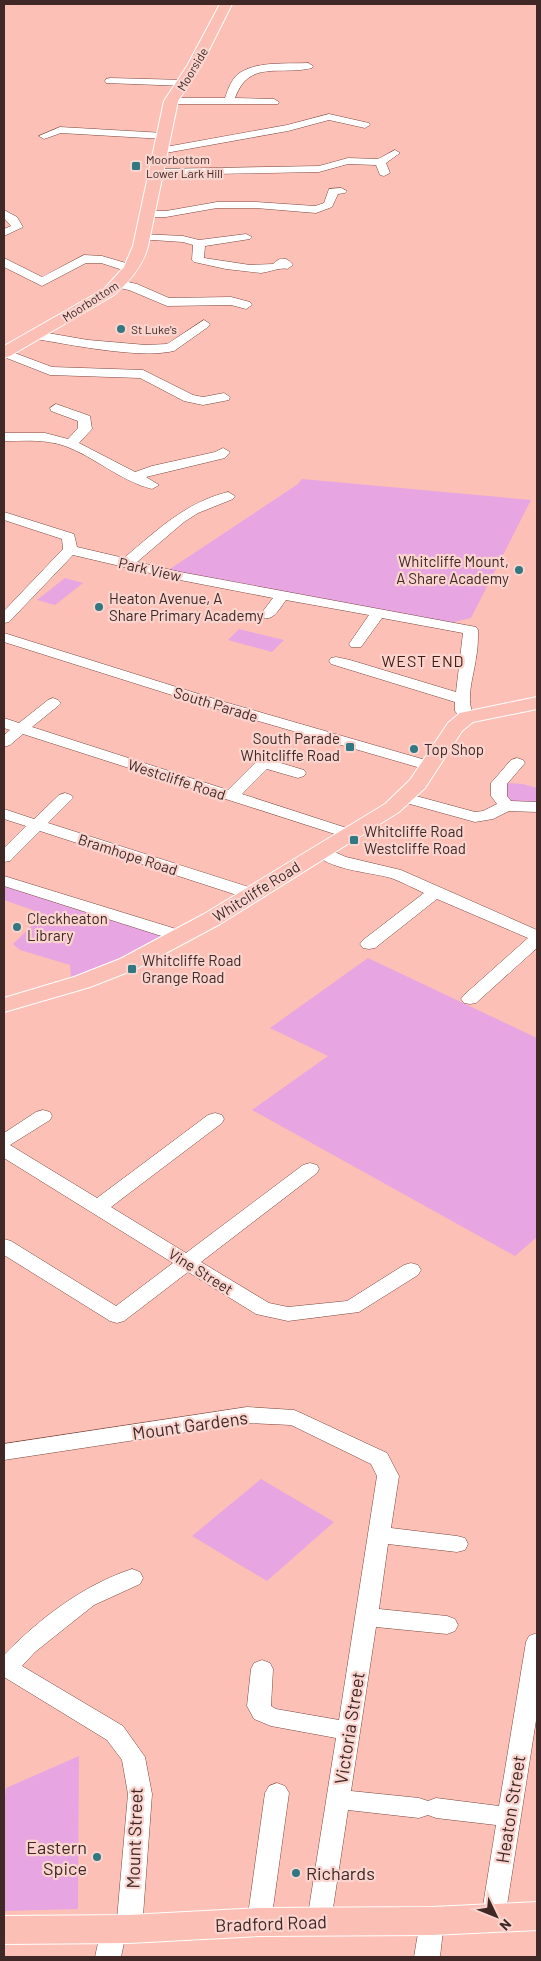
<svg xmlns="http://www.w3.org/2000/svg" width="541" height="1961" viewBox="0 0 541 1961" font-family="Barlow,sans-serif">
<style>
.green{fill:#e7a5e1}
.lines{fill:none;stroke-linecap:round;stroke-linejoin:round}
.minor-casing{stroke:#7b4840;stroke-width:1}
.major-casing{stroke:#fff;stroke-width:2}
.minor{fill:#fff;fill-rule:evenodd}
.major{fill:#fbbfb6;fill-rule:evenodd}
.poi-dot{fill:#317883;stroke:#fad4ce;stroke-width:2}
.labels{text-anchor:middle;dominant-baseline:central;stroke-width:4.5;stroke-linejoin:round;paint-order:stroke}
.far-street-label{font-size:12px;fill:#3f2825;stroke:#fad4ce}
.far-poi-label{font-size:12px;fill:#3f2825;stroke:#fad4ce;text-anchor:start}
.poi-label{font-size:15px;fill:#3f2825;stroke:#fad4ce;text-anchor:start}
.street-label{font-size:15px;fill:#3f2825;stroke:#fad4ce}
.neighbourhood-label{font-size:16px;letter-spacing:1px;fill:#461913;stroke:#fad4ce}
.near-street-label{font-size:18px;fill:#3f2825;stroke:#fad4ce}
.near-poi-label{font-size:18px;fill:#3f2825;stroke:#fad4ce;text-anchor:end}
</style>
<rect width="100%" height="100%" fill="#fdc0b6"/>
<g class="green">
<path d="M302 479 531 500 471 618 451 623 167 571 298 484Z"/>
<path d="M65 578 83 583 55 605 37 600Z"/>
<path d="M239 629 284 640 272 652 228 640Z"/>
<path d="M507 783 523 784 537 788V804L527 801 507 802Z"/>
<path d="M4 884 16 887 172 937 137 954 71 980 70 965 20 950 13 944 44 914 4 900Z"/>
<path d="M368 958 537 1038V1237L515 1256 252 1110 328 1056 270 1028Z"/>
<path d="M261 1479 334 1522 267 1581 192 1536Z"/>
<path d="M79 1756 78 1909 4 1911V1805L6 1788Z"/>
</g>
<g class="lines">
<g class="minor-casing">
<g id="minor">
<path d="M220 4H231L226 7Z"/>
<path d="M308 63 313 66 312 68C280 76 249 59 235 98L274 99 279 102 278 104H171L166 101 171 98H225C228 89 232 77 241 72 259 61 288 64 308 63Z"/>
<path d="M110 78 185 80 190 83 185 86 106 83 105 81 106 79Z"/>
<path d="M329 114 369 123 370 125 365 128 329 120 288 131 160 154 155 151 160 148 287 125Z"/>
<path d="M60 127 164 133 169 136 164 139 61 133 44 139 39 136Z"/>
<path d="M395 150 400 153 386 163 390 173 384 176 380 175 376 165 348 164 319 172 155 175 149 172 155 169 319 166 348 158 378 159Z"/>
<path d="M341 188 347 191 345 193 338 194 332 207 316 213 256 208H217L166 217H146L140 214 146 211H166L217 202H256L315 206 324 203 329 189Z"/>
<path d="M4 210 17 217 23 227 4 236V229L11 226 4 218Z"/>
<path d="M141 234 183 236 199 240 246 234 252 237 250 239 205 246 204 258 250 265 273 264C280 257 286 256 293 265L287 269C281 267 269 272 261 273L226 269 194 262 192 260 193 245 183 242 137 239 135 237Z"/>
<path d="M84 255 102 256 136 266 138 269 132 273 101 263H86L42 286 4 267V258L42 277Z"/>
<path d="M119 280 137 284 169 298 231 297 250 302 252 305 246 309 231 305 167 306 129 290 115 287 113 284 115 281Z"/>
<path d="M204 320 210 324 208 327 174 351C140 359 72 345 36 339L30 335 36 331 88 340 146 345 167 344Z"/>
<path d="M4 349 52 367 143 370 193 395 203 397 224 393 230 397 229 400 203 405 184 401 140 378 50 375 4 357Z"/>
<path d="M56 404 90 416 92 429 79 443 135 472 152 466 215 452 223 448 230 452 225 458 146 477 159 485 152 489C120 481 95 457 65 446 45 439 25 441 4 441V433H45L68 439 78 428V421L51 411 50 408Z"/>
<path d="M228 492 235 496 233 499 198 513 184 522 137 562 180 572 476 627 478 630C478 639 478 649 476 658 474 676 464 701 475 717L472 720H462L455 711V702L331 664 329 661 331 658 336 657 350 660 456 692 463 633 382 618 361 647H351L349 644 369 615 286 600C279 609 274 621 262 618L260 615 273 598 180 580 73 555 9 622 4 623V611L63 549 62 539 4 520V512L74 534 77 547 124 558C156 531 186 502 228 492Z"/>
<path d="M4 633 221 701 436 763 438 766 436 769H424L210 707 4 642Z"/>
<path d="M53 698 58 700 61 703 58 706 32 727 228 790 258 760 264 758 304 770 306 773 304 776 298 778 267 769 242 794 356 831 358 834 356 837H344L23 734 10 745 4 747V735L10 730 4 728V718L19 723 48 700Z"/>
<path d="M517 758 523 760 525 763 507 784V796L511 801 537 802V812L509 811 493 819 475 822 399 801 397 798 399 795 405 793 475 812 483 811 497 804 491 796V783L511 760Z"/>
<path d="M65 793 71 795 73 798 48 823 258 890 260 894 258 898H246L40 831 10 861 4 862V848L26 826 4 819V809L34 819 59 795Z"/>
<path d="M321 846 346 857 401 870 537 930V948L476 1003 470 1004 464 1003 461 999 464 995 528 938 437 899 375 948 369 949 363 948 360 944 363 940 424 893C413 888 402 882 391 878 370 872 326 870 313 851L315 848Z"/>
<path d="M4 876 186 932 189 936 186 940 180 941 174 940 4 886Z"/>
<path d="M43 1110 50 1112 52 1116 50 1120 10 1145 97 1198 208 1115 215 1113 222 1115 224 1119 222 1123 111 1207 186 1253 303 1165 310 1163 317 1165 319 1169 317 1173 201 1262 269 1303 288 1307 347 1301 404 1265 411 1263 418 1265 421 1270 418 1275 359 1312 288 1321 256 1314 188 1272 124 1321 117 1323 110 1321 4 1255V1239L11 1241 116 1306 173 1263 4 1158V1133L36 1112Z"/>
<path d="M247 1407 294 1410 301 1413 387 1453 399 1476 391 1528 457 1536 465 1538 468 1544 465 1550 457 1552 388 1544 379 1609 447 1616 455 1619 458 1625 455 1631 447 1634 376 1627 351 1791 419 1798 428 1801 436 1798 499 1806 526 1642 529 1636 537 1633V1714L505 1918 502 1926 493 1929 484 1926 481 1918 496 1825 436 1818 428 1815 419 1818 348 1810 331 1921 328 1929 319 1932 310 1929 307 1921 336 1738 271 1726 254 1719 247 1706 251 1669 254 1663 262 1660 270 1663 273 1669 271 1706 276 1709 339 1720 377 1476 371 1464 291 1425 247 1423 4 1460V1444Z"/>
<path d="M132 1569 140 1572 143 1578 140 1584 94 1605 35 1652 22 1666 123 1726 145 1757 152 1794 142 1929 138 1937 129 1940 125 1938 121 1957H95L101 1929 105 1921 114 1918 117 1919 128 1794 122 1760 107 1740 4 1677V1655C39 1619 83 1585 132 1569Z"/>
<path d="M277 1783 285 1786 289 1793 271 1922 268 1930 259 1933 250 1930 247 1922 265 1793 269 1786Z"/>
<path d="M432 1910 441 1913 444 1921 440 1957H414L420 1921 423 1913Z"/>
</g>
</g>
<g class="major-casing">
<g id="major">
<path d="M220 4H232L201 66 178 101 148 246C143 266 130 281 114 295L10 356 4 358V346L104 289 124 267 133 246 164 101 187 66Z"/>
<path d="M537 697V709L473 722 462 731 425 788 399 812 220 924 136 969 90 987 4 1012V998L74 977 120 959 204 914 385 804 410 780 448 723 460 713Z"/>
<path d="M537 1902V1930L432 1935 259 1936 129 1943 4 1944V1916L129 1915 259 1908 432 1907Z"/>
</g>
</g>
<use href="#minor" class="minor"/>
<use href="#major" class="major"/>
</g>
<g class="poi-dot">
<rect x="131" y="161" width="10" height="10" rx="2.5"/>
<circle cx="121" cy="329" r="5"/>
<circle cx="519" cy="570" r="5"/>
<circle cx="99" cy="607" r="5"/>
<rect x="345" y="742" width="10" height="10" rx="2.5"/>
<circle cx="414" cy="749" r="5"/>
<rect x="349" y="835" width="10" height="10" rx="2.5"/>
<circle cx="17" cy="927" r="5"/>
<rect x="127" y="964" width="10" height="10" rx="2.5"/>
<circle cx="97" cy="1857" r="5"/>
<circle cx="296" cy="1873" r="5"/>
</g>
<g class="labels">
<g class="far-street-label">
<text transform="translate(192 69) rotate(-59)">Moorside</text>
<text transform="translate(90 301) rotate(-33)">Moorbottom</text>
</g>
<g class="far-poi-label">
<text x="146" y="159">Moorbottom<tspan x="146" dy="14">Lower Lark Hill</tspan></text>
<text x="131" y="329">St Luke's</text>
</g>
<g class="poi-label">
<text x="509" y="561" text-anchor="end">Whitcliffe Mount,<tspan x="509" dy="17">A Share Academy</tspan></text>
<text x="109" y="598">Heaton Avenue, A<tspan x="109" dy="17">Share Primary Academy</tspan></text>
<text x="340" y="738" text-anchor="end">South Parade<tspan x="340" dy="17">Whitcliffe Road</tspan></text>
<text x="424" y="749">Top Shop</text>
<text x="364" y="831">Whitcliffe Road<tspan x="364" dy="17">Westcliffe Road</tspan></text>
<text x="27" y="918">Cleckheaton<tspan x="27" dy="17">Library</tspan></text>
<text x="142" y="960">Whitcliffe Road<tspan x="142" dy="17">Grange Road</tspan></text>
</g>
<g class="street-label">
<text transform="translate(150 569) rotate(13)">Park View</text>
<text transform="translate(216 704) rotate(17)">South Parade</text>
<text transform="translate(177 779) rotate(18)">Westcliffe Road</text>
<text transform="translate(128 854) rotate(18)">Bramhope Road</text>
<text transform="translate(256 891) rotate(-32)">Whitcliffe Road</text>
<text transform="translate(201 1271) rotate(32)">Vine Street</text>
</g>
<g class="neighbourhood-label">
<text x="423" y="660">WEST END</text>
</g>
<g class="near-street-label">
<text transform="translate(190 1425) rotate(-8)">Mount Gardens</text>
<text transform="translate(349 1728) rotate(-81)">Victoria Street</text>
<text transform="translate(510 1809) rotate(-81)">Heaton Street</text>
<text transform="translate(134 1838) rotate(-88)">Mount Street</text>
<text transform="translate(271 1923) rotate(-2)">Bradford Road</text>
</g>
<g class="near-poi-label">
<text x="87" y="1847">Eastern<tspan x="87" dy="21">Spice</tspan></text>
<text x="306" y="1873" text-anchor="start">Richards</text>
</g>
</g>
<rect width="541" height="1961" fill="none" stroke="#3f2825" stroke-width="10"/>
<g transform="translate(496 1916) rotate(133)" stroke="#fad4ce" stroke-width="4" paint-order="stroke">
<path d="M0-4L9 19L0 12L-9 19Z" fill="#3f2825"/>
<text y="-8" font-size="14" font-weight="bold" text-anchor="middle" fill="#3f2825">N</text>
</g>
</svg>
